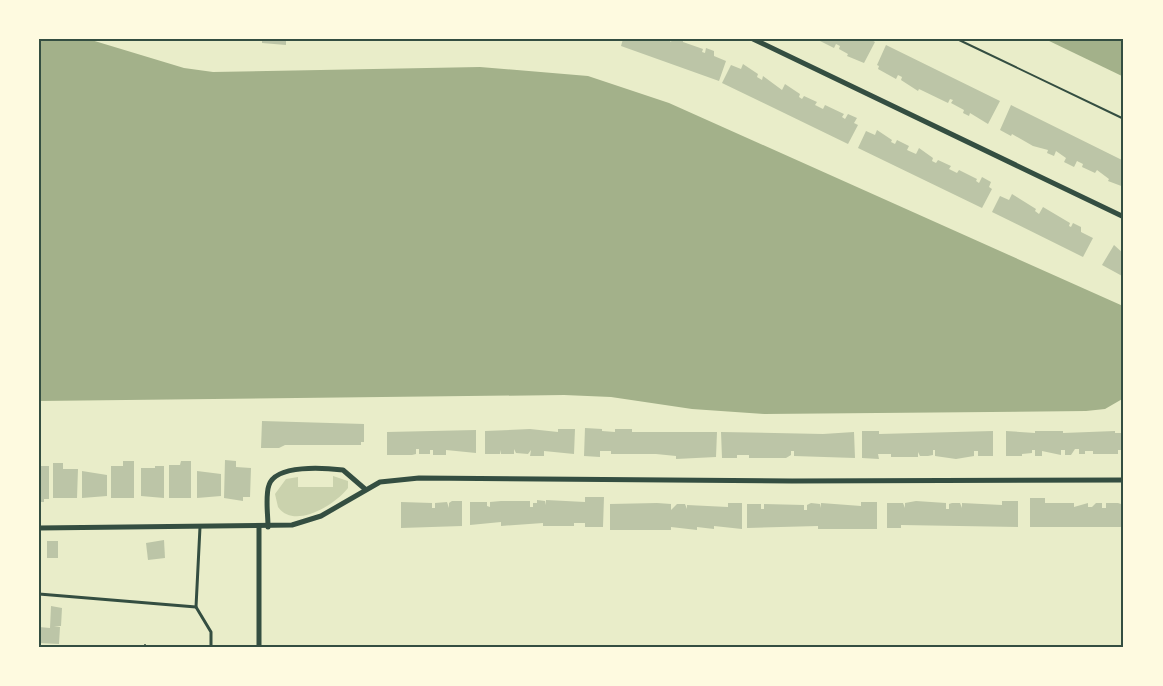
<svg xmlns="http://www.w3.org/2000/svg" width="1163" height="686" viewBox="0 0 1163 686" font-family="'Open Sans',sans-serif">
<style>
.green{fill:#cad2ad}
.water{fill:#a3b18a}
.building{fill:#bcc5a7}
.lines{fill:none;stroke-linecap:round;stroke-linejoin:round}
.path{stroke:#344e41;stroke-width:2}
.service{stroke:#344e41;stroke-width:3}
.minor{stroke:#344e41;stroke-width:5}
.neatline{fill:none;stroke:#344e41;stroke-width:2}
</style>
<rect width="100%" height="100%" fill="#e9edc9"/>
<path class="green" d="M333 476 348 481V488C335 505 294 530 278 507L275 494 286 479 298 477V487H333Z"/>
<g class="water">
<path d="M39 39H88L184 68 213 72 480 67 588 76 669 103 1123 306 1124 398 1105 409 1086 411 764 414 692 409 611 397 564 395 39 401Z"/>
<path d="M1045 39H1124V77Z"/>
</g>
<g class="building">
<path d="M262 39H286V45L262 43Z"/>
<path d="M623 39H668L671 42 672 39H683V42L703 49 702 52 705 53 706 48 714 51V56L726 61 719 81 621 46Z"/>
<path d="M816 39H870L875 42 864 63 847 56 848 54 839 49 840 46 836 44 834 48Z"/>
<path d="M886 45 1000 101 988 124 970 113 969 116 963 113 964 110 951 103 953 100 950 99 948 103 919 89 918 91 901 80 902 77 898 75 896 79 878 69 879 66 877 65Z"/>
<path d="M743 64 758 74 757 77 762 80 763 76 782 90 785 84 800 94 799 97 802 99 804 96 817 102 815 105 823 109 825 105 844 114 842 117 845 119 848 114 857 118 854 123 858 125 848 144 722 83 731 65 741 69Z"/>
<path d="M1011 105 1124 161V187L1108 181 1109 179 1097 170 1095 173 1082 167 1083 164 1077 161 1074 167 1064 162 1066 158 1056 151 1054 156 1047 153 1048 150 1033 146 1012 134 1011 136 1000 130Z"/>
<path d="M877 130 892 140 891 142 895 144 897 140 909 146 907 150 916 154 919 148 933 158 932 161 936 163 938 160 951 166 949 169 957 173 959 170 977 179 976 181 979 183 982 177 991 182 989 187 992 189 982 208 858 148 866 131 875 135Z"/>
<path d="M1012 194 1036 209 1035 211 1039 214 1043 207 1070 223 1069 226 1071 227 1073 223 1081 227V232L1093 238 1083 257 992 212 1000 196 1009 200Z"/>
<path d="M1114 245 1124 254V277L1102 265Z"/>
<path d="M262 421 364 424V442H361V445H285L279 448H261Z"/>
<path d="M585 428 602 429V431L615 432V429H632V432H717L716 457 676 459V456L656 454H611V451H600V457L584 456Z"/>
<path d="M530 429 558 432V429H575L574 454 544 451V456H530L531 450 528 454 516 453 514 449V454H501L500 450V454H485V431Z"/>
<path d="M476 430V453L446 450V455H433V450H430V454H419V449H416V454L412 455H387V432Z"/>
<path d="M862 431H879V434L993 431V456H978V451H974V456L956 459 935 456V450H933V455L928 456H920L918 452V457H891V454H878L879 459 862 458Z"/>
<path d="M1006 431 1035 433V431H1063V433L1115 431V433H1122L1124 431V450H1118V454H1093V451H1085V454H1079V449H1075L1071 455H1065V450H1061V455L1042 451V456H1035V450H1032V453L1022 454V456H1006Z"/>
<path d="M721 432 823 434 854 432 855 458 794 456V451H791V455L786 458H749V455H737V458H722Z"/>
<path d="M225 460 236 461V467L251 468 250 497H243V501L224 498Z"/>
<path d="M123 461H134V498H111V466H123Z"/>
<path d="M181 461H191V498H169V465H180Z"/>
<path d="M53 463H63V469H78L77 498H53Z"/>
<path d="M41 466H49V499H44V502H39Z"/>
<path d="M155 466H164V498L141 496V468H155Z"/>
<path d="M82 471 107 475V496L82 498Z"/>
<path d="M197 471 221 474V496L197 498Z"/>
<path d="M585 497H604L603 527H585V523H574V526H543V523L501 526V522L470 525V502H487V506L490 507V502L501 501H530V507H533V503H537V500L545 501 546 505V500L585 502Z"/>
<path d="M1030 498H1045V503H1074V507L1088 503V507H1092L1096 503H1102V508H1106V503H1118L1124 505V527H1030Z"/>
<path d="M452 501H462V526L401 528V502L432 503V508H435V503L447 502 449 508V503Z"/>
<path d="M916 501 946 503V509H949V504L952 503H960L962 508V503L1002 505V501H1018V527L901 525V528H887V503H903L905 508V503Z"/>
<path d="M861 502H877V529H818V526L747 528V504H761V509H764V504L804 505V510H807V505L811 503 820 504 821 508V503L861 506Z"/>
<path d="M657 503 671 504V510L677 504H685L687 509V505L728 507V503H742V529L714 526V529L697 527V530L671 527V530H610V504Z"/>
<path d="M164 540 165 558 148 560 146 543Z"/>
<rect x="47" y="541" width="11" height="17"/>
<path d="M51 606 62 608 61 626H54L60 627 59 644 39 643V627L50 628Z"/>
</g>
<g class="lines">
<g class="path">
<path d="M957 39 1124 119"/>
<path d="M145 647V645"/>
</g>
<g class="service">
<path d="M200 527 196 607 211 632V647"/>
<path d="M39 594 196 607"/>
</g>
<g class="minor">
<path d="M753 39 1124 217"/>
<path d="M268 527C268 514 265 496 269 485 276 464 325 468 343 470L365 489"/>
<path d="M39 528 292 525 321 516 380 482 419 478 792 481 1124 480"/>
<path d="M259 647V527"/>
</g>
</g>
<rect width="1163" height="686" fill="none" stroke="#fefae0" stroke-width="81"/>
<rect x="40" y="40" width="1082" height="606" class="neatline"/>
</svg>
